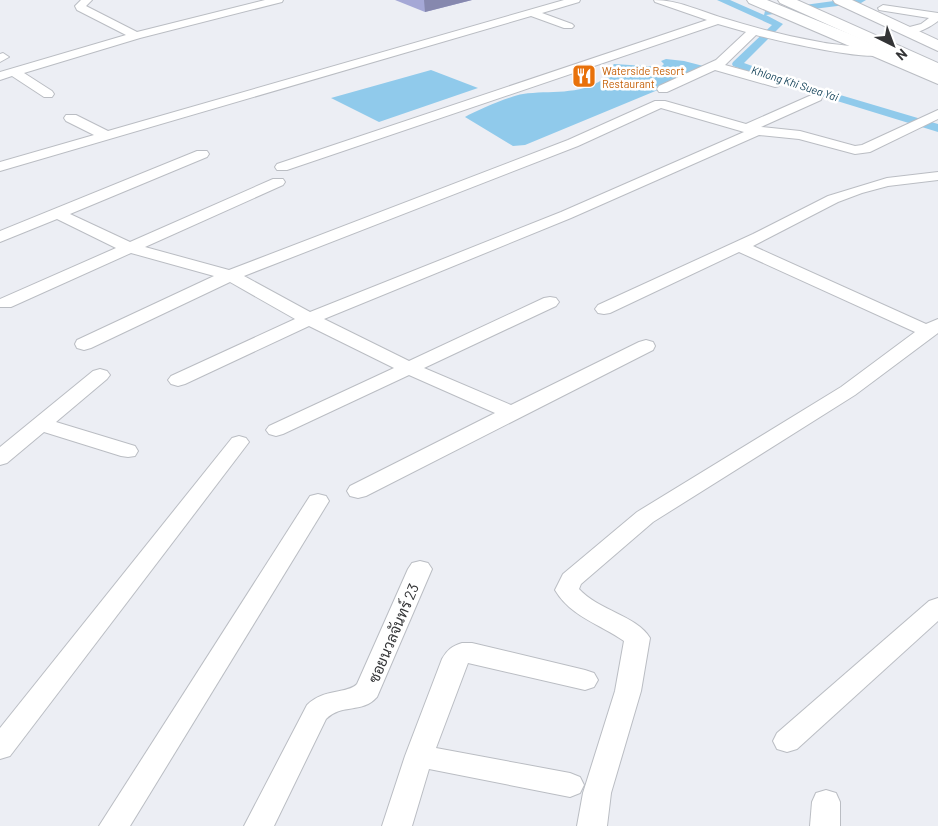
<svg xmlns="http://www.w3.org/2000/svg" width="938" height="826" viewBox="0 0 938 826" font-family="Barlow,Sarabun,sans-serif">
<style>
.water{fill:#90caeb}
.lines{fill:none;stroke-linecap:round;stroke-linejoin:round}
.canal{fill:#90caeb;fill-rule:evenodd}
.street-casing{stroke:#babdc3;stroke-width:2}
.primary-casing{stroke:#babdc3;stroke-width:2}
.highway-casing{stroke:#babdc3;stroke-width:2}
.street{fill:#fff;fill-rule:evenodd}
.primary{fill:#fff;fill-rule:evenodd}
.highway{fill:#fff;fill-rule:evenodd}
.wall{fill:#a5a8d6}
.shaded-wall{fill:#8688ae}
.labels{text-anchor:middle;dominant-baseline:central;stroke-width:5;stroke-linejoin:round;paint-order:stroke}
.far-food-label{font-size:11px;fill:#c56008;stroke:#fff;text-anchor:start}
.far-water-label{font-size:11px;font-style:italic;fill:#114057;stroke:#fff}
.near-street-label{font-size:15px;fill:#333436;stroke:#fff}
</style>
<rect width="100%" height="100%" fill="#eceef4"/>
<g class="water">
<path d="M666 59 684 61 711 68 525 145 513 146 465 117C477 110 510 96 523 94 549 90 580 96 603 79 609 75 609 68 614 64L661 67 664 64 661 61Z"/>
<path d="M431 70 478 88 379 122 331 98Z"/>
</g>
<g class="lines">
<path class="canal" d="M717 0H730L764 15 765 11 768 10 841 0H866L861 3 766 15 783 24 744 63 793 81 938 124V132L785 85 733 66 732 64 733 62 772 25Z"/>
<g class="street-casing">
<g id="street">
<path d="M81 0H92L86 6 137 32 265 0H283L282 2 140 38 24 73 52 91 54 94 52 97H44L12 76 0 80V72L126 35 77 10 75 6Z"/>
<path d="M564 0H580L579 2 542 13 572 24 574 26 572 28H564L531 16 0 171V162L94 135 66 121 64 118 66 115H76L108 131Z"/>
<path d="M654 0C678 0 700 11 723 18 755 28 787 36 820 42 832 45 882 48 887 53 876 64 775 40 756 35L725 65 779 80 781 83 779 86 775 87 715 70 667 92H659L657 89 659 86 716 60 746 32 718 24 287 170H277L275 167 277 164 707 20 655 2Z"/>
<path d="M883 5 938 13V21C929 28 914 36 902 33L900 31 902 29 921 24 929 18 879 10 878 8Z"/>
<path d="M3 53 9 57 0 62V54Z"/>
<path d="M816 93 822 97 821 100 761 127 800 131 855 146 862 145 938 110V119L870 152 855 154 799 139 759 135 571 218 324 319 409 361 544 298 550 297 556 298 559 302 556 306 424 368 511 405 639 342 646 340 653 342 655 346 653 350 366 496 358 498 350 496 347 491 350 486 495 413 409 375 283 434 276 436 269 434 266 430 269 426 394 368 309 326 185 384 178 386 171 384 168 380 171 376 295 319 230 282 91 348 84 350 77 348 75 344 77 340 214 276 131 253 11 307H0V299L116 248 57 219 0 242V231L197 151H207L209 154 207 157 70 214 130 242 273 179H283L285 182 283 185 145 247 229 270 568 140 655 101H665L746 124ZM661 108 744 132 561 212 310 312 244 276 578 146Z"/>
<path d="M938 172V180L888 186 862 193 838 202 753 246 926 324 938 319V333L855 395 653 522 581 584 579 589C598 610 637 616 650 638L641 691 611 793 607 826H577L583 793 615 691 624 641C600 624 571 617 555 590L563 574 637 512 841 387 915 332 739 252 610 313 604 314 598 313 595 309 598 305 753 234 828 196 887 178Z"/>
<path d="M100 369 107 371 110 375 107 379 56 422 135 446 138 451 135 456 128 457 121 456 44 432 7 463 0 465V447L93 371Z"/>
<path d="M239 436 246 438 249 442 246 446 10 756 0 759V728L232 438Z"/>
<path d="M318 494 326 496 329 501 130 826H99L310 496Z"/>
<path d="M420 561 428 563 432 569 377 697C362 714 342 703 326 719L274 826H244L307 705C324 688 348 694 357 684L408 569 412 563Z"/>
<path d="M938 598V621L797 749 787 752 777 749 773 741 777 733 929 601Z"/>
<path d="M462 643H472L585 670 594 673 598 680 594 687 585 690 468 663 436 748 570 773 580 777 584 785 580 793 570 797 429 769 412 826H382L405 756 442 659C447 650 452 646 462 643Z"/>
<path d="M826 790 836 793 840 802V826H810L812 802 816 793Z"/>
</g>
</g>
<g class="primary-casing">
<g id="primary">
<path d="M747 0H767L855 36 938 73V84L749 3Z"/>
<path d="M833 0H852L938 40V51L835 3Z"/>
</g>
</g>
<g class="highway-casing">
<path id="highway" d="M778 0H797L938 63V74L780 3Z"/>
</g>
<use href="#street" class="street"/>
<use href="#primary" class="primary"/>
<use href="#highway" class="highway"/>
</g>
<path class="wall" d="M395 0H472L425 12Z"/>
<path class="shaded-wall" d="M424 0H472L425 12Z"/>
<defs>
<g id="restaurant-square" transform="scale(1.25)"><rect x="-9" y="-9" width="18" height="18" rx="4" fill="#e8710a" stroke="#fff"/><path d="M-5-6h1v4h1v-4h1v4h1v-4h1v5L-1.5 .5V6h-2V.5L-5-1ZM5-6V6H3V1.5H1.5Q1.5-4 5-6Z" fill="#fff"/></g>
</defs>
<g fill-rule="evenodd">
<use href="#restaurant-square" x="584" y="76"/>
</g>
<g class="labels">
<g class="far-food-label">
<text x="602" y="70">Waterside Resort<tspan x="602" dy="13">Restaurant</tspan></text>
</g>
<g class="far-water-label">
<text transform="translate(795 83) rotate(18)">Khlong Khi Suea Yai</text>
</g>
<g class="near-street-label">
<text transform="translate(393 633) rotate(-67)">ซอยนวลจันทร์ 23</text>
</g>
</g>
<g transform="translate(893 45) rotate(138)" stroke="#ffffff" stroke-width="4" paint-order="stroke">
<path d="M0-4L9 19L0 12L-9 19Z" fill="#333436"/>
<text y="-8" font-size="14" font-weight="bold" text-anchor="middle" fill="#333436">N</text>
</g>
</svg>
